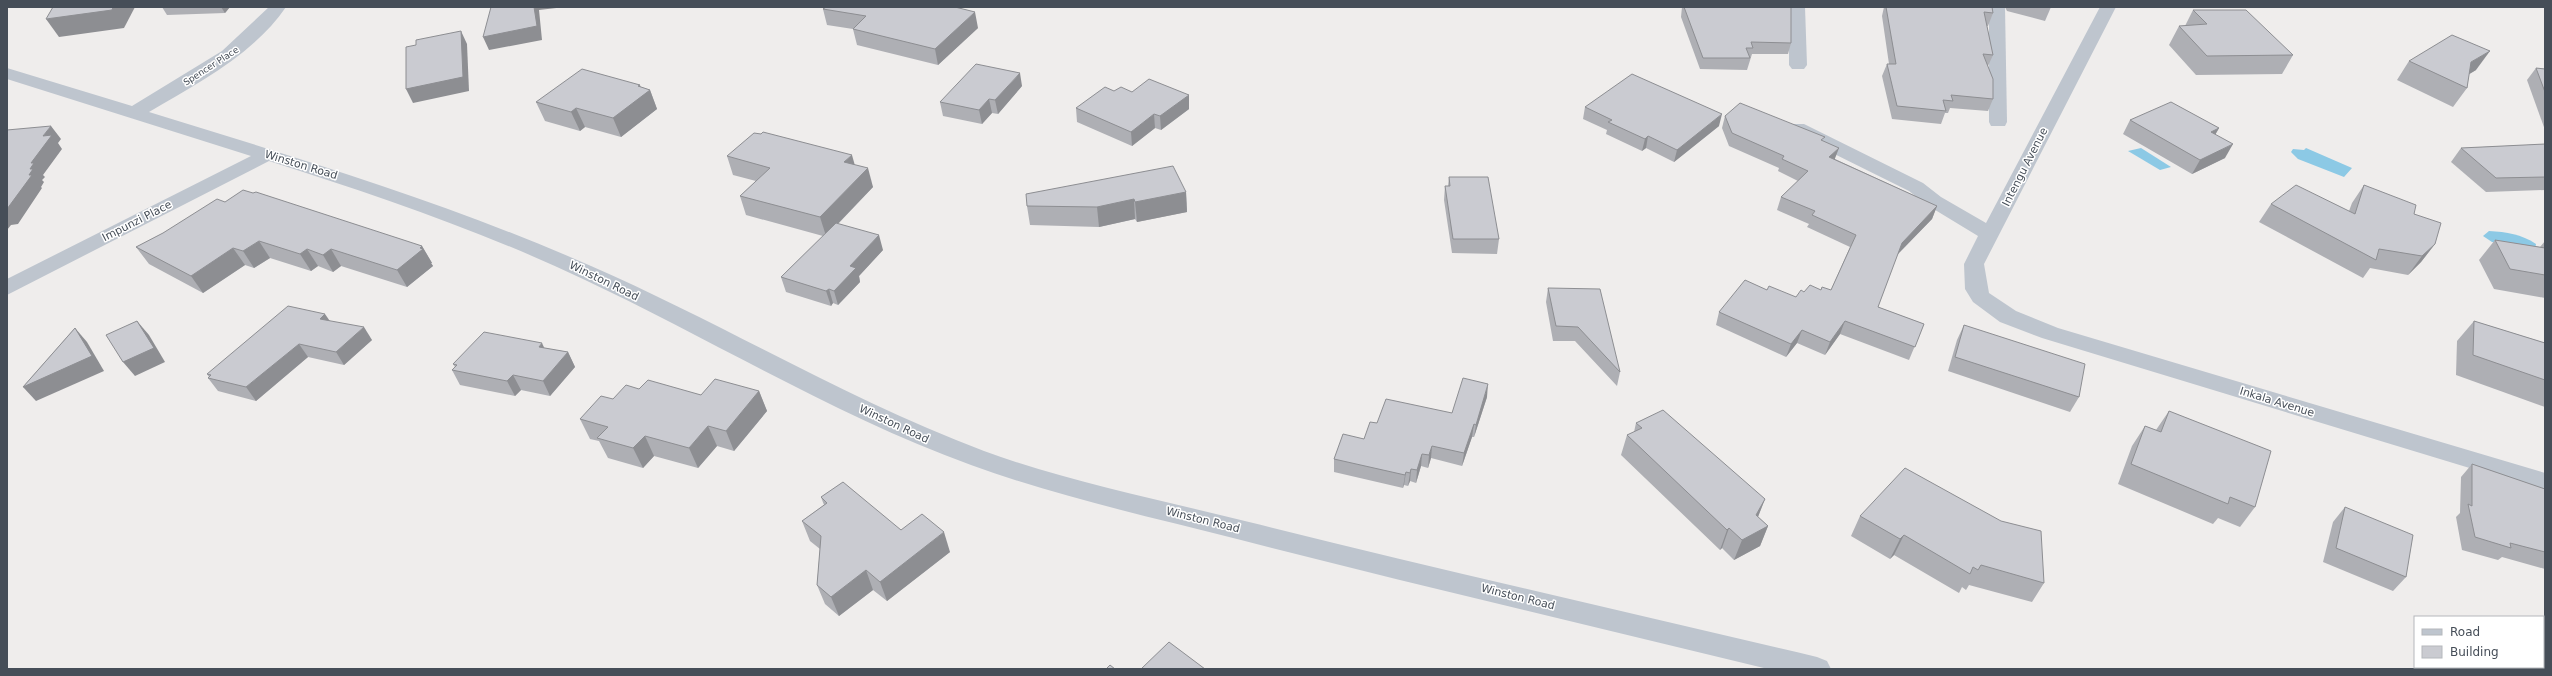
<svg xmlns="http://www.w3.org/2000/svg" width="2552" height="676" viewBox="0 0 2552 676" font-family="'DejaVu Sans',sans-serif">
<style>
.water{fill:#8cc9e5}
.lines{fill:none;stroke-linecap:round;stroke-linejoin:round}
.minor{fill:#bec5ce;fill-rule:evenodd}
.wall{fill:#aeafb4}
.shaded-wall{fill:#8d8e92}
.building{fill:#cacbd1;stroke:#8d8e92}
.labels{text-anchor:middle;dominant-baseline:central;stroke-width:3;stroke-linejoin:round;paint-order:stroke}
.far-street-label{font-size:9px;fill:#464e58;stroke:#fff}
.street-label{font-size:11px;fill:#464e58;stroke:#fff}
</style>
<rect width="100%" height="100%" fill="#efedec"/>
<g class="water">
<path d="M2141 148 2171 167 2160 170 2128 151Z"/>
<path d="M2306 148 2352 168 2344 177 2298 159 2291 152 2293 149 2304 150Z"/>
<path d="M2489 231C2507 232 2521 234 2536 244L2535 249 2492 242 2483 236Z"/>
</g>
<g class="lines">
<g class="minor">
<path d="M269 7H286C253 55 198 83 149 112 298 158 448 203 591 266 724 324 848 400 984 451 1069 482 1161 500 1249 522 1437 569 1627 612 1817 657L1827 661 1831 669H1768C1592 626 1416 585 1241 540 1151 517 1059 497 971 465 836 416 713 340 583 279 482 231 375 195 269 161L7 295V279L251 156 7 79V68L132 106 222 51Z"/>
<path d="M1789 7H1805L1807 65 1804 69H1792L1789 65Z"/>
<path d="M1989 7H2005L2007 122 2005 126H1991L1989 122Z"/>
<path d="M2100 7H2116L1984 264 1989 293 2016 311 2058 328 2545 473V491L2042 338 2000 322 1973 302 1965 289 1964 264 1978 236 1927 205 1909 191 1790 132 1788 128 1790 124H1804L1923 183 1941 197 1986 223Z"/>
</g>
</g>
<g class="wall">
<path d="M162 7H230L225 13 167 15Z"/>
<path d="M1682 7H1791V43L1788 54H1752L1747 70 1700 69 1681 17Z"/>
<path d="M1884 7H1992L1993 13 1988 26H1987L1993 55 1988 66 1993 99 1988 111 1950 108 1948 113H1945L1941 124 1892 119 1882 76 1887 64H1889L1882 16Z"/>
<path d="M2005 7H2051L2045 21 2007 11Z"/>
<path d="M823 9 978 28 938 65 857 45 853 29 827 25Z"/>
<path d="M2193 10 2293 55 2282 74 2196 75 2169 45 2179 26H2185Z"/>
<path d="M2409 61 2476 70 2469 74 2467 88 2453 107 2397 80Z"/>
<path d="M2536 68 2545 69V130L2527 80Z"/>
<path d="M1022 86 998 114 992 113 982 124 943 116 940 102Z"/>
<path d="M641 87 650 90 657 109 621 137 585 127 580 131 545 121 536 102Z"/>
<path d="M1114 91 1132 92 1189 95V109L1161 130 1155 128 1132 146 1077 122 1076 108Z"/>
<path d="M1585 107 1719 126 1674 162 1646 148 1642 151 1606 134 1607 130 1583 119Z"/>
<path d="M1725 116 1824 142 1835 159 1937 206 1932 219 1897 255 1878 307 1924 324 1909 360 1840 334 1825 355 1797 343 1786 357 1716 325 1719 312 1767 290 1796 297 1804 292 1821 290H1831L1850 247 1807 227 1809 224 1777 210 1781 197 1798 181 1778 171 1779 168 1729 146 1722 128Z"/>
<path d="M2130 120 2219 128 2215 135 2225 158 2192 174 2123 134Z"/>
<path d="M2545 144V190L2486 192 2451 162 2461 148Z"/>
<path d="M727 156 855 165 873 187 838 224 883 250 859 276 860 282 838 305 833 303 831 306 786 292 781 277 823 236 746 215 740 196 756 181 733 175Z"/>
<path d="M1449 177 1499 239 1497 254 1452 253 1444 200 1445 186H1448Z"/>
<path d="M2364 185 2414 214 2435 244 2421 262 2408 275 2370 268 2363 278 2259 222 2271 204 2349 211 2352 203Z"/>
<path d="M1186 192 1187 212 1137 222 1135 219 1099 227 1030 225 1027 206Z"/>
<path d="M225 202 422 246 432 263H431L433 266 407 287 341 266 333 272 318 266 311 271 270 258 254 268 245 265 203 293 149 264 136 247Z"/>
<path d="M2495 240 2540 247 2545 241V298L2494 289 2479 260Z"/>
<path d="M1548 288 1620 372 1617 386 1575 341H1553L1546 302Z"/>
<path d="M329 321 372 340 344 365 308 357 256 401 218 391 208 378 209 377 207 374Z"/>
<path d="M2474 321 2545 343V407L2456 375 2457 341Z"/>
<path d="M1964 325 2079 397 2070 412 1948 371 1957 340Z"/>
<path d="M544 348 568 352 575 367 550 396 521 390 515 396 460 385 452 370 455 367 453 364Z"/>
<path d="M639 389 701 395 759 391 767 411 734 451 717 446 698 468 654 456 643 468 608 458 599 441 590 439 580 419 613 399Z"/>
<path d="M1487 397 1474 437H1472L1462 466 1431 458 1428 468 1421 466 1416 483 1410 481 1408 486 1404 485 1403 488 1334 472V459L1364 439 1377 423 1452 413Z"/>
<path d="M2169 411 2255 507 2240 527 2218 518 2213 524 2118 484 2132 446 2145 426 2156 430Z"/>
<path d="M1636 423 1765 499 1758 517 1768 526 1760 546 1734 560 1722 548 1720 550 1621 455 1627 435 1634 432Z"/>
<path d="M2472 464 2545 489V569L2502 557 2498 560 2462 550 2456 517 2460 513 2461 477Z"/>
<path d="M821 497 901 530 950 552 887 601 873 590 839 616 825 604 817 585 820 549 810 541 802 521 824 505Z"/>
<path d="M2345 507 2406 577 2393 591 2323 562 2333 522Z"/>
<path d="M1860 516 2044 583 2032 602 1969 585 1966 590 1962 587 1959 593 1894 555 1890 559 1851 536Z"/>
</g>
<g class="shaded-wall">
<path d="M113 7H135L124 28 59 37 46 19Z"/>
<path d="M221 7H230L225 13Z"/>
<path d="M534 7H565L539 10 542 40 489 50 483 37Z"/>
<path d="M975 12 978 28 938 65 935 49Z"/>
<path d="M461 31 467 44 469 91 413 103 406 89Z"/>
<path d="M2490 51 2476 70 2458 81 2471 62Z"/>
<path d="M1020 73 1022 86 998 114 995 100Z"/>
<path d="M640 85 643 95 650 90 657 109 621 137 613 118 638 86Z"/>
<path d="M1189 95V109L1161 130 1160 116Z"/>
<path d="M989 99 992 113 982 124 979 110Z"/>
<path d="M576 108 585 127 580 131 571 112Z"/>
<path d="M1154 114 1155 128 1132 146 1131 132Z"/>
<path d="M1722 114 1719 126 1674 162 1677 150Z"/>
<path d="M51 126 61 139 58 143 62 149 43 175 45 177 42 180 44 182 41 187 42 188 18 224 11 225 7 230V209L30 169 31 163 43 136Z"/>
<path d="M2219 128 2211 142V132Z"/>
<path d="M1648 136 1646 148 1642 151 1645 139Z"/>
<path d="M2233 144 2225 158 2192 174 2200 160Z"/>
<path d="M1839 148 1834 161 1829 157Z"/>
<path d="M852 155 857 173 844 162Z"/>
<path d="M868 168 873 187 826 236 820 217Z"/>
<path d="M1186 192 1187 212 1137 222 1135 202Z"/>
<path d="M1134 199 1135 219 1099 227 1097 207Z"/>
<path d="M1937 206 1932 219 1896 256 1902 243Z"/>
<path d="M879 235 883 250 859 276 860 282 838 305 834 291 850 266Z"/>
<path d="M259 241 270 258 254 268 243 251Z"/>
<path d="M2435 244 2421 262 2408 275 2422 256Z"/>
<path d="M422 246 432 263H431L433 266 407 287 397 270Z"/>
<path d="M233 248 245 265 203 293 191 276Z"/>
<path d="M307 249 318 266 311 271 300 254Z"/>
<path d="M331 249 341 266 333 272 323 255Z"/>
<path d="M829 289 833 303 831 306 826 291Z"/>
<path d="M325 314 334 327 320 319Z"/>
<path d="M137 321 149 335 165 362 135 376 123 362Z"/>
<path d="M1845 321 1840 334 1825 355 1830 342Z"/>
<path d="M364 327 372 340 344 365 336 352Z"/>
<path d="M75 328 87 342 104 371 36 401 23 387Z"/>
<path d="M1802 330 1797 343 1786 357 1791 344Z"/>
<path d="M542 343 549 358 539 347Z"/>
<path d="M299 344 308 357 256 401 246 387Z"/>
<path d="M568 352 575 367 550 396 543 381Z"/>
<path d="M513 375 521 390 515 396 507 381Z"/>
<path d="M1488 384 1487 397 1474 437 1476 425Z"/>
<path d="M759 391 767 411 734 451 726 431Z"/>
<path d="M1474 424 1472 437 1462 466 1464 453Z"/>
<path d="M708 426 717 446 698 468 689 448Z"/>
<path d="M645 436 654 456 643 468 633 448Z"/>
<path d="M1432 446 1431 458 1428 468 1429 455Z"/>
<path d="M1422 454 1421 466 1416 483 1417 470Z"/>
<path d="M1411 469 1410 481 1408 486 1410 473Z"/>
<path d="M1406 472 1404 485 1403 488 1405 475Z"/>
<path d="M1765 499 1757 519 1756 515Z"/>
<path d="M1768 526 1760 546 1734 560 1742 540Z"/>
<path d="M1729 528 1722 548 1720 550 1727 530Z"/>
<path d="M944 532 950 552 887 601 880 582Z"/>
<path d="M1904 535 1894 555 1890 559 1900 539Z"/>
<path d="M866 570 873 590 839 616 831 597Z"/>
</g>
<g class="building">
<path d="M53 7H113L112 10 46 19Z"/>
<path d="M491 7H534L537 26 483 37Z"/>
<path d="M826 7H955L975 12 935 49 853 29 866 16 823 9Z"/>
<path d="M1684 7H1791V43L1751 42 1753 48H1746L1750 58H1703Z"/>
<path d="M1886 7H1992L1993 13 1984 12 1993 55 1983 54 1993 79V99L1951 95 1953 101 1943 100 1946 111 1897 106 1887 64H1896Z"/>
<path d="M2193 10H2246L2293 55 2207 56 2179 26 2207 24Z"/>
<path d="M461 31 463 77 406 89V47L416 45V40Z"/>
<path d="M2452 35 2490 51 2471 62 2467 88 2409 61Z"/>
<path d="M976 64 1020 73 995 100 989 99 979 110 940 102Z"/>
<path d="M2536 68 2545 69V92Z"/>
<path d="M582 69 640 85 638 86 650 90 613 118 576 108 571 112 536 102Z"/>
<path d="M1632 74 1722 114 1677 150 1648 136 1645 139 1608 122 1612 120 1585 107Z"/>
<path d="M1149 79 1189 95 1160 116 1154 114 1131 132 1076 108 1105 87 1114 91 1121 87 1132 92Z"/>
<path d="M2171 102 2219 128 2211 132 2233 144 2200 160 2130 120Z"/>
<path d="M1740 103 1825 137 1821 140 1839 148 1829 157 1937 206 1902 243 1878 307 1924 324 1915 347 1845 321 1830 342 1802 330 1791 344 1719 312 1745 280 1767 290 1769 286 1796 297 1801 290 1804 292 1810 285 1821 290 1822 287 1831 290 1856 235 1812 215 1815 211 1781 197 1808 171 1782 159 1784 156 1732 133 1725 116Z"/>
<path d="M51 126 43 136 52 135 31 163H34L30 169H33L29 175H32L7 209V130Z"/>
<path d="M763 132 852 155 844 162 868 168 820 217 740 196 770 168 727 156 754 133 761 134Z"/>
<path d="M2545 144V177L2496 178 2461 148Z"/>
<path d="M1173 166 1186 192 1135 202 1134 199 1097 207 1027 206 1026 194Z"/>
<path d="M1449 177H1488L1499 239H1453L1445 186H1450Z"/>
<path d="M2296 185 2355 214 2364 185 2416 205 2414 214 2441 223 2435 244 2422 256 2379 249 2376 260 2271 204Z"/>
<path d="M243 190 253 193 256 192 422 246 420 248 423 249 397 270 331 249 323 255 307 249 300 254 259 241 243 251 233 248 191 276 136 247 163 233 217 199 225 202Z"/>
<path d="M836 223 879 235 850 266 856 268 834 291 829 289 826 291 781 277Z"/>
<path d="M2495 240 2545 248V275L2510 269Z"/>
<path d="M1548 288 1600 289 1620 372 1578 327 1556 326Z"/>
<path d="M288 306 325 314 320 319 364 327 336 352 299 344 246 387 208 378 211 375 207 374Z"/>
<path d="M137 321 154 348 123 362 106 335Z"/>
<path d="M2474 321 2545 343V380L2473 355Z"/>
<path d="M1964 325 2085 364 2079 397 1955 357Z"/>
<path d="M75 328 92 356 23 387Z"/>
<path d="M484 332 542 343 539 347 568 352 543 381 513 375 507 381 452 370 457 365 453 364Z"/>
<path d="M1463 378 1488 384 1476 425 1474 424 1464 453 1432 446 1429 455 1422 454 1417 470 1411 469 1410 473 1406 472 1405 475 1334 459 1343 434 1364 439 1370 422 1377 423 1386 399 1452 413Z"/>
<path d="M715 379 759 391 726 431 708 426 689 448 645 436 633 448 597 438 608 427 580 419 601 396 613 399 626 385 639 389 648 380 701 395Z"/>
<path d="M1663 410 1765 499 1756 515 1768 526 1742 540 1729 528 1727 530 1627 435 1642 428 1636 423Z"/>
<path d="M2169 411 2271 451 2255 507 2230 497 2228 504 2131 464 2145 426 2161 432Z"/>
<path d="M2472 464 2545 489V552L2510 543 2511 548 2475 537 2468 504 2472 506Z"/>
<path d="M1905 468 2001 521 2041 531 2044 583 1981 565 1978 570 1973 567 1970 574 1904 535 1900 539 1860 516Z"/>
<path d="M843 482 901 530 922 514 944 532 880 582 866 570 831 597 817 585 821 536 802 521 827 503 821 497Z"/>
<path d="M2345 507 2413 535 2406 577 2336 548Z"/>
<path d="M1169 642 1205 669H1141Z"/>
<path d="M1110 665 1115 669H1106Z"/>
</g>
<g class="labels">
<g class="far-street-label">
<text transform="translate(211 66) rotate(-33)">Spencer Place</text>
</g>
<g class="street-label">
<text transform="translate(301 165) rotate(17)">Winston Road</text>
<text transform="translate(2025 167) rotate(-63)">Intengu Avenue</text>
<text transform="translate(137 221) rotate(-27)">Impunzi Place</text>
<text transform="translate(604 281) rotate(26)">Winston Road</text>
<text transform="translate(2277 402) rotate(17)">Inkala Avenue</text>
<text transform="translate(894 424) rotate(25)">Winston Road</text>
<text transform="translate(1203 520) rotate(14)">Winston Road</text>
<text transform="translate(1518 597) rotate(14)">Winston Road</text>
</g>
</g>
<rect width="2552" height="676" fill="none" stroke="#464e58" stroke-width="16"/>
<rect x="2414" y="616" width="130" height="52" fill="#ffffff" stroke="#b5b8bc"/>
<rect x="2422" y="629" width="20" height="6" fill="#bec5ce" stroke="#b5b8bc"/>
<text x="2450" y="636" font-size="12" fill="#464e58">Road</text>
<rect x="2422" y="646" width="20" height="12" fill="#cacbd1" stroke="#b5b8bc"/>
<text x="2450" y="656" font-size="12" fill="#464e58">Building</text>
</svg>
